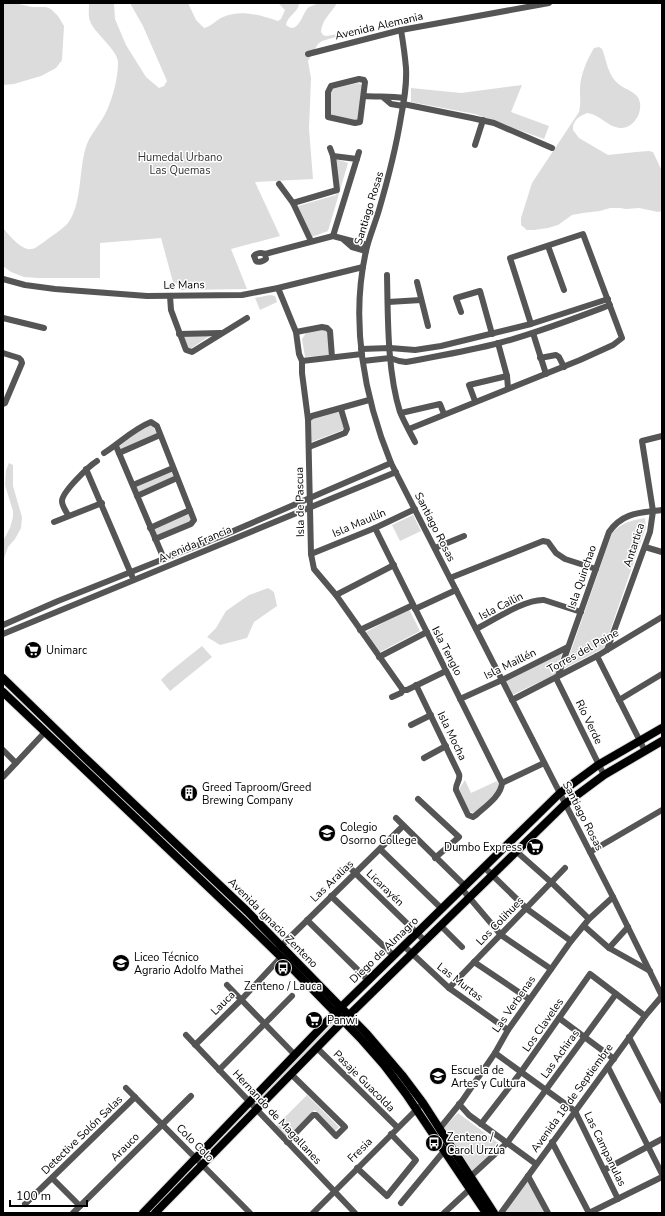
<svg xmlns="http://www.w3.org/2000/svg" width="665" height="1216" viewBox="0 0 665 1216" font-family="'Nunito Sans',sans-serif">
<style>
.green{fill:#dcdcdc}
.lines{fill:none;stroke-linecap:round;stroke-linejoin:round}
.major-casing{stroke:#dbdbdb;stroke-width:10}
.minor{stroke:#555;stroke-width:6}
.major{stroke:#000;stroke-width:8}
.labels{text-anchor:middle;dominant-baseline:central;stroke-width:3;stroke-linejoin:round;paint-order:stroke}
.street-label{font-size:11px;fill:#000;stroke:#fff}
.park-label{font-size:11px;fill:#333;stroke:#fff}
.poi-label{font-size:11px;fill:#000;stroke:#fff;text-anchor:start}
</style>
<rect width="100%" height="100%" fill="#fff"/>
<g class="green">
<path d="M3 3H14L32 7H46L51 9 58 16 64 26 62 60 56 68 41 76 14 84 3 85Z"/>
<path d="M89 3H114L115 19 126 45 146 77 159 88 164 86 167 81 143 26 130 3H188L196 20 204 28C211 27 216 20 223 17 241 9 260 15 278 21L281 19 285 10 278 3H299C299 12 287 16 286 25 299 36 302 12 309 7 318 2 328 3 337 3 331 14 322 19 321 32L323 35 326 36 372 29V31L339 36 322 41 318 44 308 61 311 78 309 129 313 179 255 182 280 236 231 249 247 289 179 290 177 284 173 282 161 238 100 243V278H38L24 277 11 272 3 266V228C8 234 22 251 31 249 36 249 40 244 44 242 51 236 62 230 68 223 83 203 78 168 87 144 92 132 102 122 107 110 113 97 118 78 118 63 119 51 94 33 90 21 88 16 89 9 89 3Z"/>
<path d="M599 47 602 49C606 58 607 70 613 78 619 88 631 89 637 96 646 108 635 129 620 128 607 127 600 114 587 113 579 116 572 121 573 130L579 138 608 155 636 152 649 151 653 152 662 171V211L658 212 639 208 626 209 620 208H610L600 211 583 213 572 215 558 225 548 228 534 230H527L521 225V218L532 183 579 112C581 104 580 98 580 90 580 75 587 60 594 48Z"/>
<path d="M358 83 361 84 362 86 360 117 356 121 332 117 330 114V92L332 89Z"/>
<path d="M522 85 511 112 549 126 544 139 475 114 411 102V88L461 93Z"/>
<path d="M333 158 348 163 328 231 312 237 298 206 336 195 339 189Z"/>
<path d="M270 295 275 296 277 302 260 310 255 298Z"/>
<path d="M318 329 326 330 329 333 330 353 328 355 305 357 302 339 306 333Z"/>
<path d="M181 335H211L190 349 186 348Z"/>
<path d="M340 411 345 427 343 430 311 442V421L313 417Z"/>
<path d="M150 425 153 427 157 434 120 450V446L141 429Z"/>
<path d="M9 463 13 465V486L22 517 21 528 15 539 8 547 3 561V541L10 528 13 517V511L5 485 6 470Z"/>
<path d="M171 471 174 478 139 493 136 486Z"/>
<path d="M189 514 192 521 157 536 154 529Z"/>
<path d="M413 515 421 531 400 541 392 525Z"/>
<path d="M645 518 646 527 604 648 565 668 612 533C623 522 630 521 645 518Z"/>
<path d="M268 588 274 592 277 606 254 622 247 638 220 645 207 637 216 628 226 611 249 595Z"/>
<path d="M409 609 420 631 380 652 366 632Z"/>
<path d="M202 646 212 657 170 691 161 680 167 674Z"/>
<path d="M562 652 556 674 510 696 503 681Z"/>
<path d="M465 780 471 793 497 781 499 786 497 792 475 813C466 813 462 796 459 789Z"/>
<path d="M332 1024 334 1026 258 1105 254 1102Z"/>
<path d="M307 1095 339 1127 335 1131 315 1110 287 1138 275 1127Z"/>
<path d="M249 1108 252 1111 207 1159 203 1155Z"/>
<path d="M458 1113 501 1145 472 1172 444 1127Z"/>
<path d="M528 1181 546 1213H504Z"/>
</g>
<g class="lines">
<g class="major-casing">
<g id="major">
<path d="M3 678 80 753 247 911 367 1034 402 1075 423 1103 494 1213"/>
<path d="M3 692 243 920 283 959 362 1040 384 1065 406 1094 486 1213"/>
<path d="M143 1213 335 1013 560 793 598 765 662 728"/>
<path d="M155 1213 343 1021 565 804 604 775 662 741"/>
</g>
</g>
<g class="minor">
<path d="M401 30C403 42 405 56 406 68 407 85 404 101 401 117 396 148 388 179 379 210 375 224 369 237 366 251 350 322 364 397 391 463L613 897 662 996"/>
<path d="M308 54 401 30 549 3"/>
<path d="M359 79 364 80 365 82 360 122 355 123 328 117V92L331 86Z"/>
<path d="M364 96C378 97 391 96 404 98"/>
<path d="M384 98 391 104 403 106"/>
<path d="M403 104 472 118 494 123 552 148"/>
<path d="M475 145 483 120"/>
<path d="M333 156 357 159"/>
<path d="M279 184 293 203 311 241"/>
<path d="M293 203 337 190 333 156 330 148"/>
<path d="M333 236 359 152"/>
<path d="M344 240 352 247 366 251"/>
<path d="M548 246 564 290"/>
<path d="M265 254 266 259C264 261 258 263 256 261L254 256C256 253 262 252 265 254L333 236 367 245"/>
<path d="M387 275C388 318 387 370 400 412 404 422 410 432 415 442"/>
<path d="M3 279 25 285 55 289 147 296 242 295 278 288 363 267"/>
<path d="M417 282 428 326"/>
<path d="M278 288 296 332 299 354 302 361V373L308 419 311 554 314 569 336 595 403 690"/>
<path d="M170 296 171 310 186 350 192 352 247 318"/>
<path d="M388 302 421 300"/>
<path d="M461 312 456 298 480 291 492 334"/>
<path d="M3 318 44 328"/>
<path d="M296 332 322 327 327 328 330 331 332 357"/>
<path d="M533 333 546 374"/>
<path d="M179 334 221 333"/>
<path d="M498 343 507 376 508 388"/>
<path d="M361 349 390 348 415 350 441 346 531 324 608 299"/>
<path d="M3 353 19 358 21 360 22 363 5 403 3 404"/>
<path d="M540 358 556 355 559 357 564 367"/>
<path d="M302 361 362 354"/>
<path d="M363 361 390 358 399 361 406 362C437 356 469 351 499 343 537 333 573 319 610 305"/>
<path d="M475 401 469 385 507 376"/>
<path d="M401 413 440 404 444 414"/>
<path d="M308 419 312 416 369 400"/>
<path d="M409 429 580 360 613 345 622 338 583 234 510 258 531 324"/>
<path d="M116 446 164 559"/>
<path d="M309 447 345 433 347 429 341 409"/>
<path d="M104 453C120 443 133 429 151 422L157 426 194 520 191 524 155 539"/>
<path d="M119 453 160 435"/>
<path d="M86 469 132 576"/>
<path d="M133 485 173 468"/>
<path d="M137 496 177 478"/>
<path d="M68 515C66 511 62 506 62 501 62 492 89 466 97 461"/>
<path d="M54 522 102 503"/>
<path d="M150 528 190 510"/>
<path d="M375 528 502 783"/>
<path d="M645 547 662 552"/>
<path d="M435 548 464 536"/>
<path d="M311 554 375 528 415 509"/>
<path d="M450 578 543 541 548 542 556 553 565 559 596 569"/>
<path d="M336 595 394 565"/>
<path d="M415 609 456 590"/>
<path d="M3 625 58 601 224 535 391 463"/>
<path d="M476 629C494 620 525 599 544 600L581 612"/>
<path d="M360 630 413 605"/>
<path d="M3 634 396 472"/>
<path d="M607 650 650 532 653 511 642 441 662 436"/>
<path d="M597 656 645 751"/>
<path d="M379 657 427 632"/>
<path d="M558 676 609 532C623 512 640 513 662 510"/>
<path d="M556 678 604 775"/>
<path d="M416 685 459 774C461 780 455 784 456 790L468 815 473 817 476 815C486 806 501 796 502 783"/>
<path d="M392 697 401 693 403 690H407L446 671"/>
<path d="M460 699 502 680 568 647"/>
<path d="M512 700 597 656 662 617"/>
<path d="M619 700 662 674"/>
<path d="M411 725 431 715"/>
<path d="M3 750 16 763"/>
<path d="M424 758 446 746"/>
<path d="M3 777 45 732"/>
<path d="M502 783 544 763"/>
<path d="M418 799 459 837 435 858"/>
<path d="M396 818 465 886"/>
<path d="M380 849 442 909"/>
<path d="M517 852 552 883 589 919"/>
<path d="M590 852 662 810"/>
<path d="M348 866 425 941"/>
<path d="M484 867 527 909 571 941"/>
<path d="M462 889 501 935 551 969"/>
<path d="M331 896 394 956"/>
<path d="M307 920 369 981"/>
<path d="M441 926 462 947"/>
<path d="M584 926 609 948 650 971"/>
<path d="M404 946 449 988 508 1030"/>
<path d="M609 948 628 927"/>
<path d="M278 949 403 826"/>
<path d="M474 962 529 999"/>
<path d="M227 985 295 1055"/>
<path d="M449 988 565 868"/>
<path d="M559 1018 614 1059"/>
<path d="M186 1035 355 1213"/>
<path d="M629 1037 662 1101"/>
<path d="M195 1045 242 999 281 957"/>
<path d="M317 1048 397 1127"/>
<path d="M495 1053 575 1111 618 1199"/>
<path d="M608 1067 662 1174"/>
<path d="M219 1070 292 996"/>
<path d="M126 1088 250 1213"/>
<path d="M459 1104 469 1115 536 1164"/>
<path d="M481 1124 521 1072 590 974 645 1016"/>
<path d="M440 1128 462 1101 495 1053 508 1030 571 941 589 919 613 897"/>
<path d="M287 1142 313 1115H316L336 1136 345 1127 291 1074"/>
<path d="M552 1142 589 1213"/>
<path d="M357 1168 387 1196 416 1160 391 1134"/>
<path d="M604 1170 662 1139"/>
<path d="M528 1176 548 1213"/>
<path d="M470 1177 507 1143 616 994"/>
<path d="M52 1178 80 1206"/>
<path d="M401 1203 444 1151"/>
<path d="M25 1204 135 1097"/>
<path d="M73 1213 191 1096"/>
<path d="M313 1213 419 1107"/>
<path d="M444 1213 470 1189"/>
<path d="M501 1213 645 1016 662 996"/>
<path d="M589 1213 662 1177"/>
</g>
<use href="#major" class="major"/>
</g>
<defs>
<g id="supermarket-disc" transform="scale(0.9)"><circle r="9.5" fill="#000" stroke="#fff"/><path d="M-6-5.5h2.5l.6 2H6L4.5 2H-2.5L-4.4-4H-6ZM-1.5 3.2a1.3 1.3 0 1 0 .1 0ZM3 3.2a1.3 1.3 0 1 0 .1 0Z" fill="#fff"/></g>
<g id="building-disc" transform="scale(0.9)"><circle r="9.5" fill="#000" stroke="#fff"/><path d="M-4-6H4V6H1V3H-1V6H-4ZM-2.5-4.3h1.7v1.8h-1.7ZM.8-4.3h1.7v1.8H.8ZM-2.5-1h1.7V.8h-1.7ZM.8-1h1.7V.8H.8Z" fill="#fff"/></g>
<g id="school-disc" transform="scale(0.9)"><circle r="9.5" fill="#000" stroke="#fff"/><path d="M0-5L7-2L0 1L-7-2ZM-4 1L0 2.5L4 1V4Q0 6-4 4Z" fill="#fff"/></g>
<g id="bus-disc" transform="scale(0.9)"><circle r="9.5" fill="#000" stroke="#fff"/><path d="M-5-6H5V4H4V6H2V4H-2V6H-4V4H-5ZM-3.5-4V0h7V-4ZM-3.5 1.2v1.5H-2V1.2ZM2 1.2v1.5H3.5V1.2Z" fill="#fff"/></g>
</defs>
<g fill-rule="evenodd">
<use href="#supermarket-disc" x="33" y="650"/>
<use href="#building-disc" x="189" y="793"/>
<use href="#school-disc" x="327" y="833"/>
<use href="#supermarket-disc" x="535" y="847"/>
<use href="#school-disc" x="121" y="963"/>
<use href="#bus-disc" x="283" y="968"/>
<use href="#supermarket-disc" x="314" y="1020"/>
<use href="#school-disc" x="438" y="1076"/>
<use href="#bus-disc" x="434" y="1143"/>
</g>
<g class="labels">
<g class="street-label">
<text transform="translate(379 26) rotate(-13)">Avenida Alemania</text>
<text transform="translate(369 208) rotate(-73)">Santiago Rosas</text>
<text transform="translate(184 285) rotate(-1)">Le Mans</text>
<text transform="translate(300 502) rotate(-91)">Isla de Pascua</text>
<text transform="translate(359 523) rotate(-23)">Isla Maullín</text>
<text transform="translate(435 527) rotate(63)">Santiago Rosas</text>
<text transform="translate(195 544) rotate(-23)">Avenida Francia</text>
<text transform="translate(634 545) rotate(-72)">Antartica</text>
<text transform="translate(582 577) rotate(-71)">Isla Quinchao</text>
<text transform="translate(501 606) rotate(-27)">Isla Cailin</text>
<text transform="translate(447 651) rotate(63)">Isla Tenglo</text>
<text transform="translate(583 651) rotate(-29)">Torres del Paine</text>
<text transform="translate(510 664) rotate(-26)">Isla Maillén</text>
<text transform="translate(589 722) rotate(64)">Río Verde</text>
<text transform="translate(452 736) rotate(64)">Isla Mocha</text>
<text transform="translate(583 816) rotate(63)">Santiago Rosas</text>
<text transform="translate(332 881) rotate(-44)">Las Aralias</text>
<text transform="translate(385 888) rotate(44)">Licarayén</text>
<text transform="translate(500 921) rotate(-46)">Los Colihues</text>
<text transform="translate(273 923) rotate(45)">Avenida Ignacio Zenteno</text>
<text transform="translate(384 950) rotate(-44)">Diego de Almagro</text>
<text transform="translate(460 982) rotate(38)">Las Murtas</text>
<text transform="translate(223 1003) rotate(-45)">Lauca</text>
<text transform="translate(514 1004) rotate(-55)">Las Verbenas</text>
<text transform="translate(543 1025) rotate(-55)">Los Claveles</text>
<text transform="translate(560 1054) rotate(-54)">Las Achiras</text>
<text transform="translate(364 1081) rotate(45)">Pasaje Guacolda</text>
<text transform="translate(572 1098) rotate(-54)">Avenida 18 de Septiembre</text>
<text transform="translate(277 1117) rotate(47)">Hernando de Magallanes</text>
<text transform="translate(82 1135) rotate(-44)">Detective Solón Salas</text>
<text transform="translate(195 1143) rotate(45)">Colo Colo</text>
<text transform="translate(125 1147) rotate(-45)">Arauco</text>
<text transform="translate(605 1149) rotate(64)">Las Campanulas</text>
<text transform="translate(360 1150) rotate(-45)">Fresia</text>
</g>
<g class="park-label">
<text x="180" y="157">Humedal Urbano<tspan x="180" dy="13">Las Quemas</tspan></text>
</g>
<g class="poi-label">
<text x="46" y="650">Unimarc</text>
<text x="202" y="787">Greed Taproom/Greed<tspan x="202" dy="13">Brewing Company</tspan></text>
<text x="340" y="827">Colegio<tspan x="340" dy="13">Osorno College</tspan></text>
<text x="522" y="847" text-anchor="end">Dumbo Express</text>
<text x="134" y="957">Liceo Técnico<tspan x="134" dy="13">Agrario Adolfo Mathei</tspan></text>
<text x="283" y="986" text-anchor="middle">Zenteno / Lauca</text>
<text x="327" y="1020">Panwi</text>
<text x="451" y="1070">Escuela de<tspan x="451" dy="13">Artes y Cultura</tspan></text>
<text x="447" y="1137">Zenteno /<tspan x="447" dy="13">Carol Urzúa</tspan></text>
</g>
</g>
<rect width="665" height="1216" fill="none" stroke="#000000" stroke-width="8"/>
<path d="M10 1200v6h77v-6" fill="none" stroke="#000000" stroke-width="2"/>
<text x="16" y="1200" font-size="12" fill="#000000" stroke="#ffffff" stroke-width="3" paint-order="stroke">100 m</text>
</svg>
